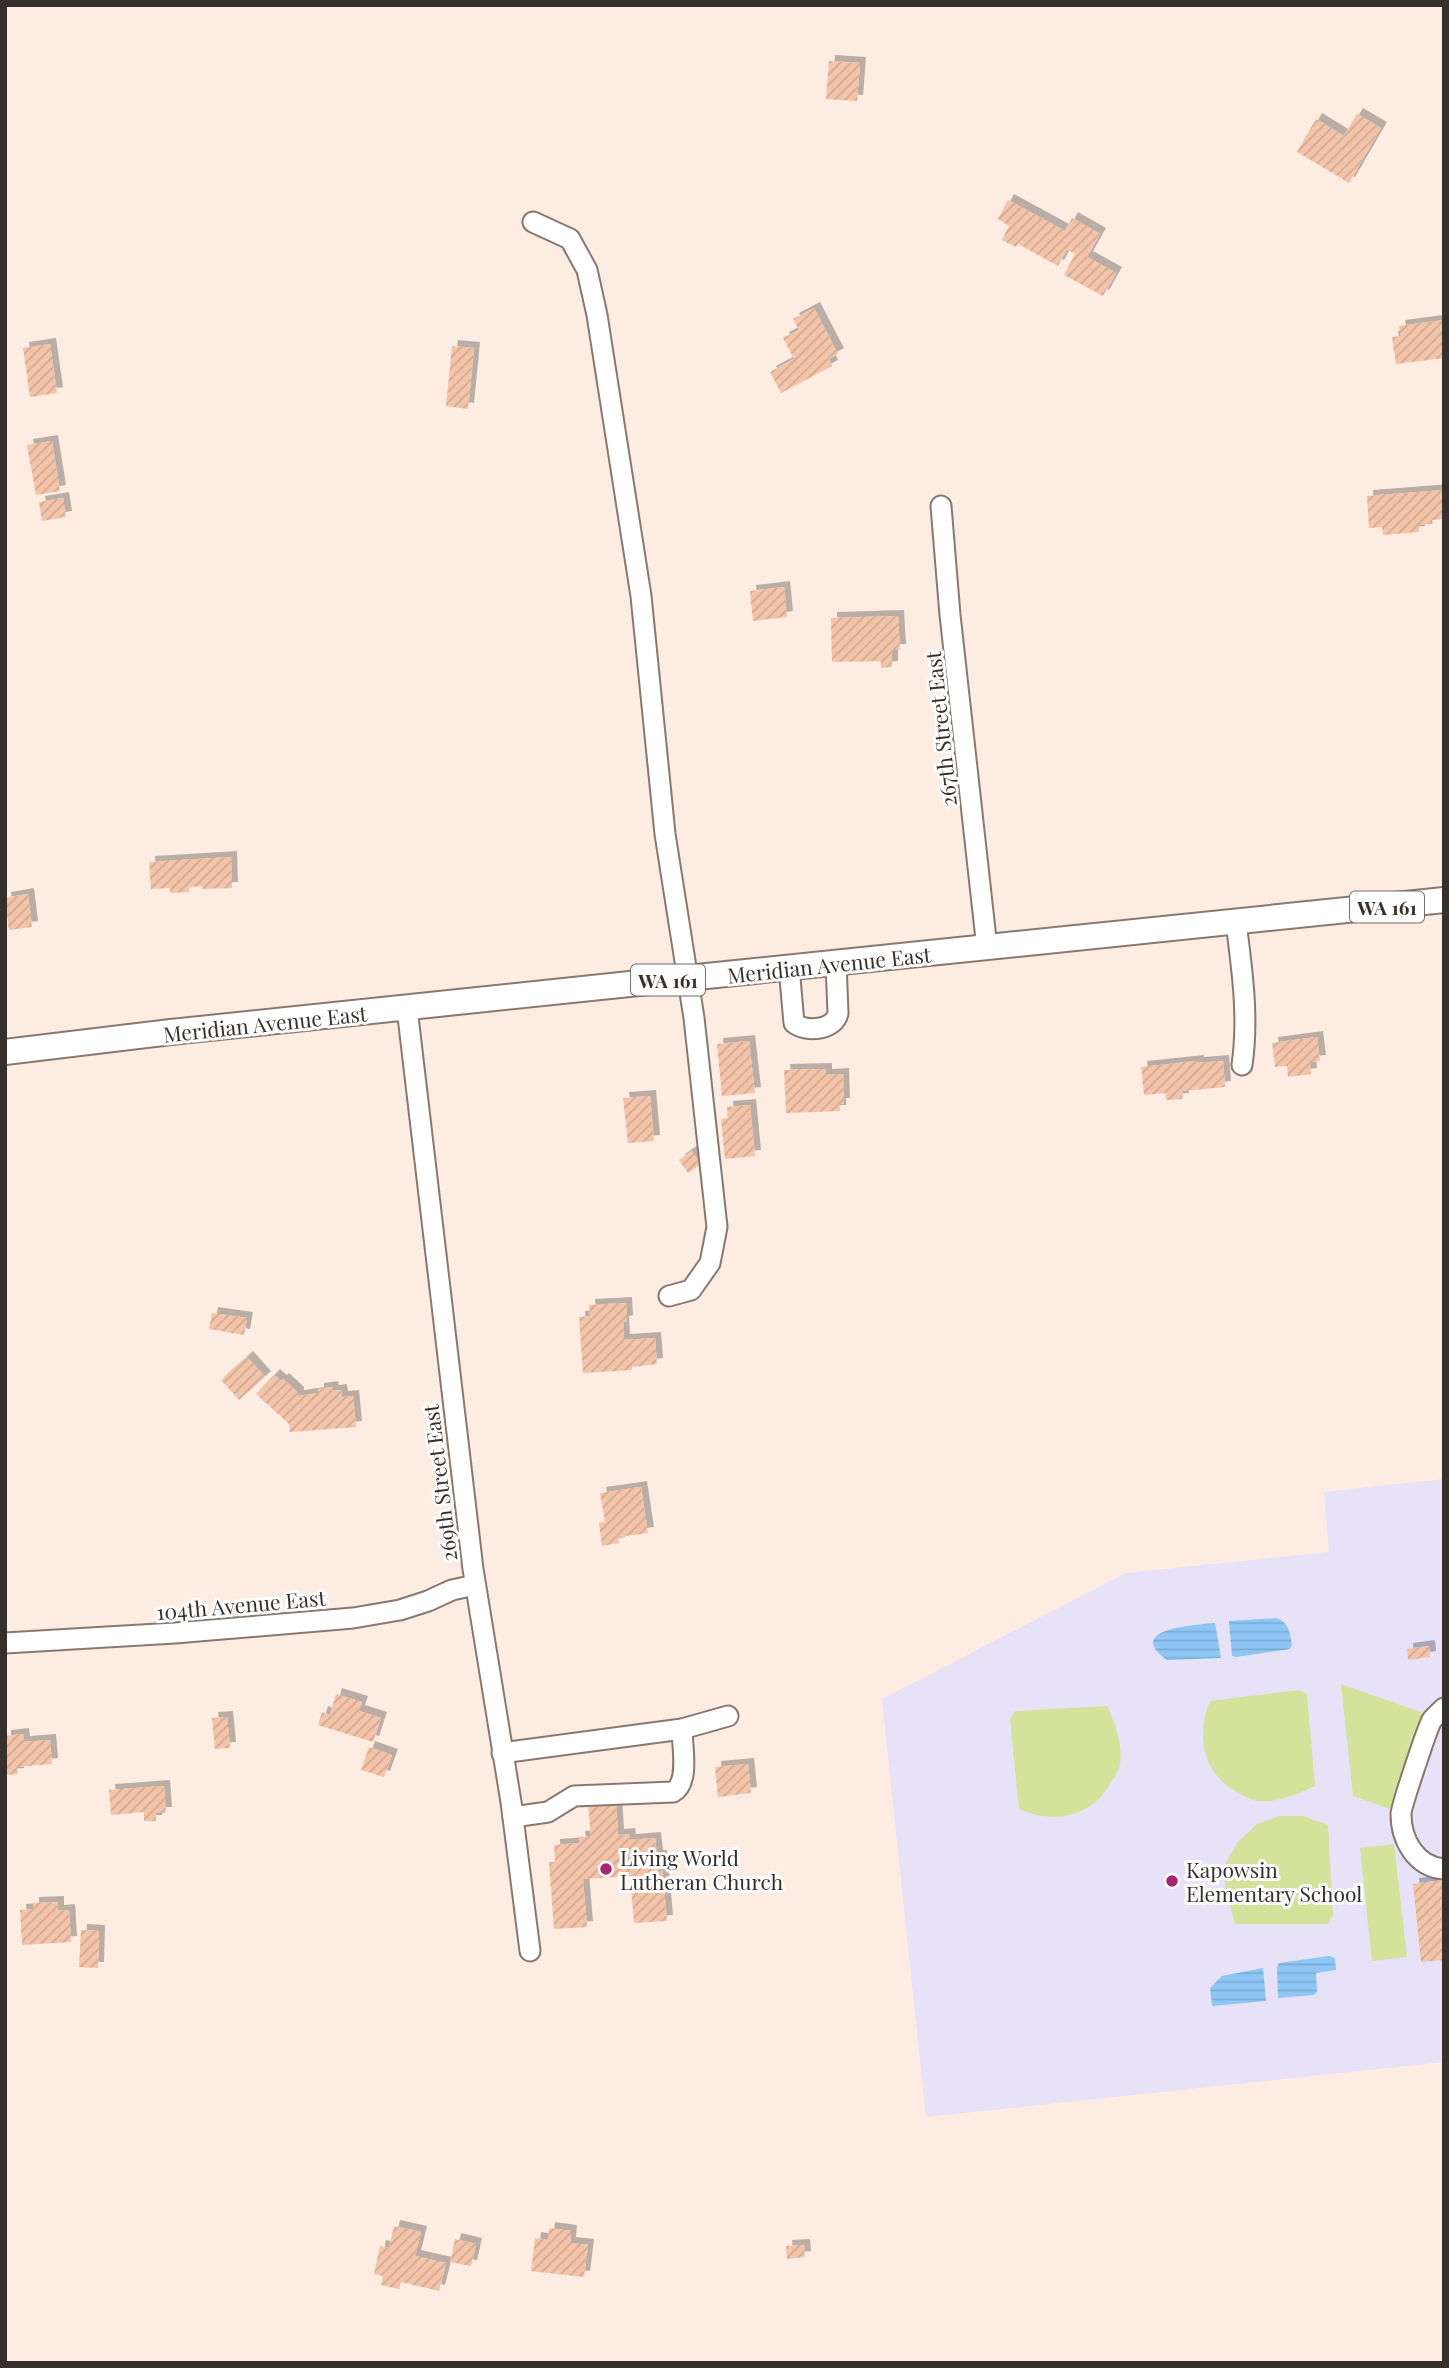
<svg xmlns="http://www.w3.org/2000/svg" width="1449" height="2368" viewBox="0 0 1449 2368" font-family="'Playfair Display',serif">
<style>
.education{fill:#e7e2f8}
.green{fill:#d5e299}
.water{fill:url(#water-rules)}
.building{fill:url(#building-hatch);filter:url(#shadow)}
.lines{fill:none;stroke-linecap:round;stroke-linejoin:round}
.minor-casing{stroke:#87796f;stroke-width:23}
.major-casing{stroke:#87796f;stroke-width:28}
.minor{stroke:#fff;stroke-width:19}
.major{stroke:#fff;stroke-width:24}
.poi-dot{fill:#a72571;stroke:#fdfdfd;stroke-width:2.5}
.labels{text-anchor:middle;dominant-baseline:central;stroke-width:6;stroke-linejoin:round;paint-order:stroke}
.shield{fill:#fdfdfd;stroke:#726e6b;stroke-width:2}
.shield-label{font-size:19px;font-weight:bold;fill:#36302c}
.street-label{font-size:21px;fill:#36302c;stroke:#fdfdfd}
.poi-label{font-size:21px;fill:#36302c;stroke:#fdfdfd;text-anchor:start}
</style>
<defs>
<pattern id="water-rules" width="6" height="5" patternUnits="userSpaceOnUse" patternTransform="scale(1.75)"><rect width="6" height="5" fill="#8ec7f5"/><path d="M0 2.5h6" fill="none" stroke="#7babd2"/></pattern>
<pattern id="building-hatch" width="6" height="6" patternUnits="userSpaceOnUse" patternTransform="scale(1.75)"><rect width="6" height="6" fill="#f4c4a9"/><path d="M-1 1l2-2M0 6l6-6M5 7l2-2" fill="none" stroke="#d2a992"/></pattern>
<filter id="shadow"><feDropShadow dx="6" dy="-6" stdDeviation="0" flood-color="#0004"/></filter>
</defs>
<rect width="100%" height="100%" fill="#fcece1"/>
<path class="education" d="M1444 1479V2062L926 2117 882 1699 1126 1573 1329 1552 1324 1492Z"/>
<g class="green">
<path d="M1341 1684 1423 1713 1390 1809 1353 1796Z"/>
<path d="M1299 1690 1307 1694 1315 1786C1298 1794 1277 1803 1257 1801 1250 1800 1243 1795 1237 1792 1202 1773 1196 1735 1210 1701Z"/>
<path d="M1107 1706C1115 1723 1123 1745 1120 1764 1119 1771 1114 1778 1110 1784 1091 1818 1053 1824 1019 1809L1010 1719 1015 1711Z"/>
<path d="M1280 1816H1303L1328 1825 1333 1916 1327 1924H1235L1225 1889V1864L1238 1842 1257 1824Z"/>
<path d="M1394 1844 1407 1957 1372 1961 1360 1848Z"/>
</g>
<g class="water">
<path d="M1276 1618C1289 1622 1290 1633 1292 1645L1290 1649 1236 1657 1232 1656 1229 1621Z"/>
<path d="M1215 1623 1221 1658 1167 1660C1123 1628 1197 1625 1215 1623Z"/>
<path d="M1329 1956 1335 1958 1336 1970 1316 1973 1317 1992 1314 1995 1278 1998 1277 1967 1279 1963Z"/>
<path d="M1263 1968 1266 2001 1212 2006 1210 1988 1222 1976Z"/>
</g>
<g class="building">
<path d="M829 61 860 63 857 101 826 99Z"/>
<path d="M1357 114 1381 128 1349 183 1297 152 1316 119 1344 136Z"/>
<path d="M1008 200 1065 231 1072 218 1100 234 1087 257 1116 273 1103 296 1064 275 1075 254 1067 249 1058 266 1018 244 1016 247 1002 240 1009 226 998 219Z"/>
<path d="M814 308 838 354 829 359 832 366 781 393 770 372 794 359 783 338 799 330 793 319Z"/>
<path d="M1444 320V358L1396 364 1392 337 1401 336 1399 326Z"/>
<path d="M50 344 57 393 30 397 23 348Z"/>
<path d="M452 346 474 348 468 409 446 406Z"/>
<path d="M52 441 60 491 36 495 27 445Z"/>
<path d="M1444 490V519L1432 520 1433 524 1419 525V532L1383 535 1382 527 1369 528 1367 496Z"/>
<path d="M63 498 66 517 42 521 39 502Z"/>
<path d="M784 587 787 617 753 621 750 591Z"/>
<path d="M898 616 900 650H892V667L881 668V661L832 662 831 618Z"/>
<path d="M231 857 232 888 202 889V886L189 887V892L170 893V888L151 889 149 862Z"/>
<path d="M28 894 32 927 9 930 5 898Z"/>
<path d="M1317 1037 1320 1061 1310 1062 1311 1074 1288 1077 1287 1066 1275 1067 1272 1043Z"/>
<path d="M749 1041 755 1093 722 1096 717 1044Z"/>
<path d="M1198 1061V1063L1223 1061 1225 1087 1182 1091 1183 1099 1166 1100 1165 1093 1144 1095 1141 1067Z"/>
<path d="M826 1069V1075L843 1074 844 1104H840V1111L786 1113 784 1070Z"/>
<path d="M650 1096 654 1141 628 1143 623 1098Z"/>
<path d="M750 1105 755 1156 725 1159 721 1119 728 1118 727 1107Z"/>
<path d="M692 1151 701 1164 688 1173 679 1160Z"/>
<path d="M626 1303 627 1321 623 1322 624 1340 655 1338 657 1364 632 1367V1370L583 1373 579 1317 590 1316 589 1305Z"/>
<path d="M212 1313 247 1318 244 1335 209 1329Z"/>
<path d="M247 1357 265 1377 239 1400 221 1380Z"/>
<path d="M274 1375 281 1381 283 1379 298 1393V1396L318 1393V1389L332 1387 333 1391 341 1390 342 1397 353 1396 356 1427 290 1432 289 1424 256 1394Z"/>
<path d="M641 1487 648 1533 618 1537 619 1543 602 1546 599 1523 605 1522 600 1493Z"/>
<path d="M1429 1646 1430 1657 1408 1660 1407 1649Z"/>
<path d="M336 1694 362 1702 359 1711 381 1718 373 1742 318 1725 322 1712 330 1715Z"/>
<path d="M227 1717 230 1748 215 1749 212 1718Z"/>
<path d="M23 1734 24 1742 50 1740 52 1764 17 1767 18 1774 5 1775V1736Z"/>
<path d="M369 1747 392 1755 384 1777 361 1770Z"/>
<path d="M748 1764 751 1793 718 1797 715 1767Z"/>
<path d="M164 1786 166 1813H156V1821H144V1812L111 1815 109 1790Z"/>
<path d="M616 1803 618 1835 629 1834 630 1840 655 1838 657 1856H661L667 1921 634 1923 630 1876 583 1879 587 1927 554 1929 549 1862H555L554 1845 580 1843 579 1837 591 1836 588 1805Z"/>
<path d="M1444 1880V1960L1421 1962 1413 1884Z"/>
<path d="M58 1902V1911L69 1910 71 1942 22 1945 20 1910 33 1909V1903Z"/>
<path d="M81 1930 99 1931 98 1968 79 1967Z"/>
<path d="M394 2226 421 2232 415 2256 446 2263 439 2291 401 2282 399 2289 381 2285 383 2276 374 2274 380 2246 389 2248Z"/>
<path d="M549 2228 571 2231 570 2243 588 2245 584 2277 531 2271 535 2238 548 2240Z"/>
<path d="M455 2239 476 2244 471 2266 450 2262Z"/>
<path d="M804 2245 805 2257 787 2259 786 2246Z"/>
</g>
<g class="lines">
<g class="minor-casing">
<g id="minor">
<path d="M533 222 570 239 587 270 597 315 641 596 665 834 694 1018 717 1227 710 1263 691 1290 669 1296"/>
<path d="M941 506 950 615 987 948"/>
<path d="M1236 922C1242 970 1249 1017 1242 1065"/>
<path d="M789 967 794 1023C806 1033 835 1030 838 1013L836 963"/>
<path d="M407 1008 473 1569 511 1802 530 1951"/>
<path d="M5 1643 175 1633 353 1618 400 1610 428 1601 452 1590 475 1585"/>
<path d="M1444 1708C1440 1712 1435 1716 1432 1720 1428 1726 1401 1807 1401 1814 1401 1840 1416 1867 1444 1869"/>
<path d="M502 1753 682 1729 728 1716"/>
<path d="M513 1817 548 1812 574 1796 673 1792C690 1783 682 1746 682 1729"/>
</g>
</g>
<g class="major-casing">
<path id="major" d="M5 1052 171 1032 687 978 1444 900"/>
</g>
<use href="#minor" class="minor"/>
<use href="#major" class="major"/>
</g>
<g class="poi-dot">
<circle cx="606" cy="1869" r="7"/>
<circle cx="1172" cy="1881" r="7"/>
</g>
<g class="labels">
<g class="shield">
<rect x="1350" y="891.5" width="74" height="31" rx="5"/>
<rect x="631" y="964.5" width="74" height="31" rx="5"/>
</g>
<g class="shield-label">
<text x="1387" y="907">WA 161</text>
<text x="668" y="980">WA 161</text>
</g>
<g class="street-label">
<text transform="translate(940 729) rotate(-96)">267th Street East</text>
<text transform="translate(829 964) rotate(-6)">Meridian Avenue East</text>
<text transform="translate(265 1023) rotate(-6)">Meridian Avenue East</text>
<text transform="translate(439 1483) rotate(-97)">269th Street East</text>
<text transform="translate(241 1604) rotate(-5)">104th Avenue East</text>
</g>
<g class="poi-label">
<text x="620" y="1857">Living World<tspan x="620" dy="24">Lutheran Church</tspan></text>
<text x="1186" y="1869">Kapowsin<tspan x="1186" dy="24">Elementary School</tspan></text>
</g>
</g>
<rect width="1449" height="2368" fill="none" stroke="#36302c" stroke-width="14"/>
</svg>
